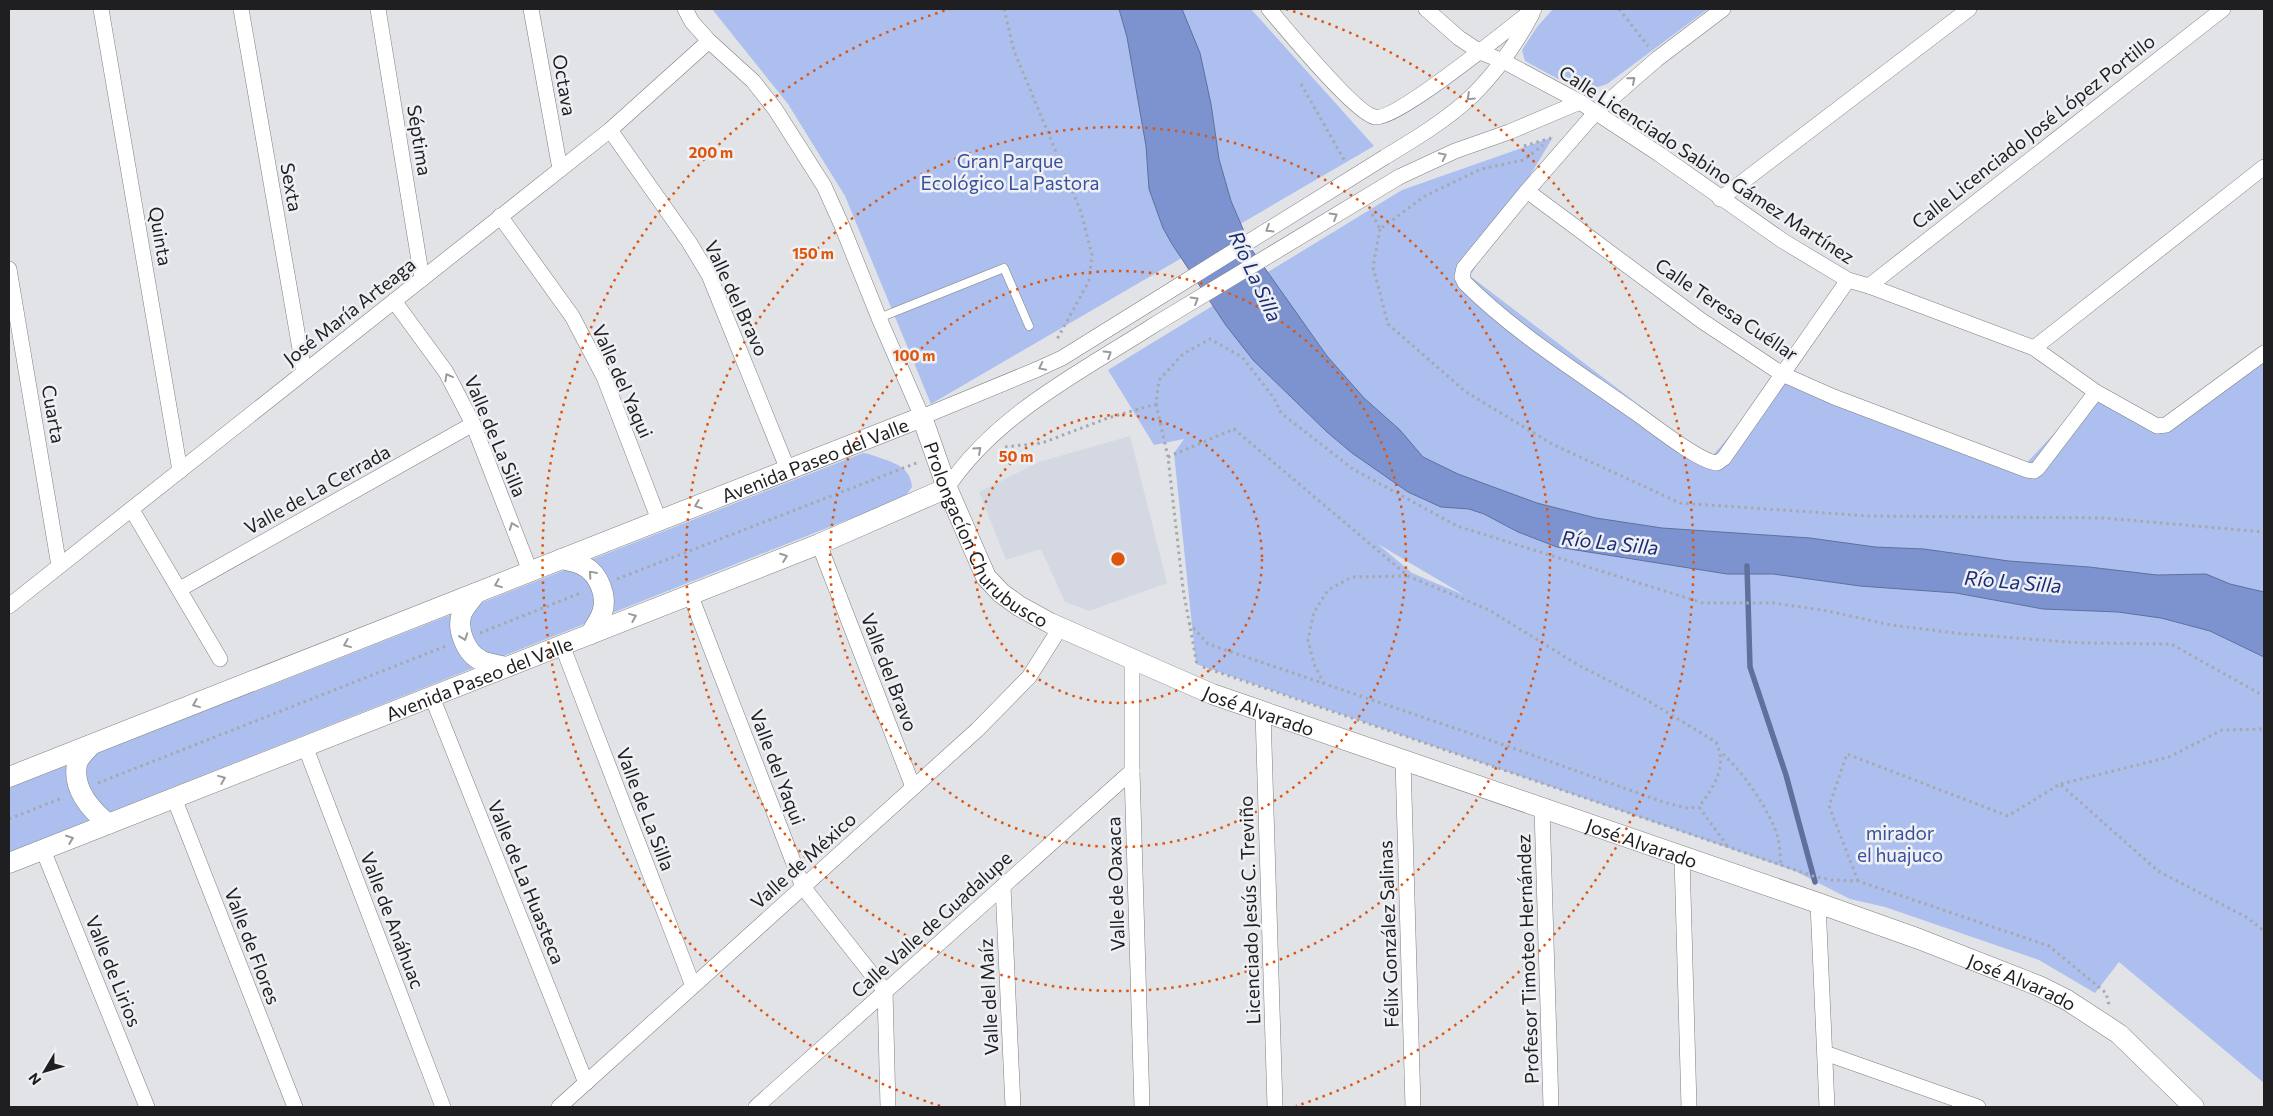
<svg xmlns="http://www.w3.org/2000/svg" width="2273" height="1116" viewBox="0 0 2273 1116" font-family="Commissioner,sans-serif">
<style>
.built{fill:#d4d8e3}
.green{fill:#acbfef;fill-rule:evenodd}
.water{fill:#7c93d0;stroke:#60709c}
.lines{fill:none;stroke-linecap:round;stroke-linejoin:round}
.stream{stroke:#60709c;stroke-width:5.5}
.service-casing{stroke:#7e7f82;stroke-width:9}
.minor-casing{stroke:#7e7f82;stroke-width:16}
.tertiary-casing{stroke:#7e7f82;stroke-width:21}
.path{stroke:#a7a8ab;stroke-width:3;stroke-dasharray:2.5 4;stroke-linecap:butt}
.service{stroke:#fff;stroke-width:8}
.minor{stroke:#fff;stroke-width:15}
.tertiary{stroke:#fff;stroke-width:20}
.minor-bridge-casing{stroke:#7e7f82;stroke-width:16;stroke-linecap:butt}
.minor-bridge{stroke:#fff;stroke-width:15}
.oneway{stroke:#9a9a9b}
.ring{fill:none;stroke:#de560d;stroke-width:2.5;stroke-dasharray:2.5 5}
.labels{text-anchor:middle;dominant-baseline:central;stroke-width:5;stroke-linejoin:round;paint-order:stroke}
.street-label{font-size:19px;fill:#1f1f21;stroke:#eef0f4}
.park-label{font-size:19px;fill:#39519c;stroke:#eef0f4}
.water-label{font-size:20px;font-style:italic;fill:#1b2c74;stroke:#eef0f4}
.centre{fill:#de560d;stroke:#eef0f4;stroke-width:2.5}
.ring-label{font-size:15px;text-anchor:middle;font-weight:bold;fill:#de560d;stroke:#eef0f4;stroke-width:5;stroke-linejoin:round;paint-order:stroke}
</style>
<rect width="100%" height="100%" fill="#e1e3e7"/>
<path class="built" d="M1130 436 1167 583 1089 611 1065 602 1041 549 1006 560 979 492 1039 462Z"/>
<g class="green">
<path d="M712 9H1251L1374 146 931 404 845 196 788 104Z"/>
<path d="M1553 9H1708L1607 84 1582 92 1525 61 1522 50 1537 27Z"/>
<path d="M1553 137 1470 276 1710 459 1782 374 2022 468 2090 395 2162 425 2264 348V1083L2119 962 2095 993 2039 960 1885 907 1850 899 1795 871 1196 664 1174 453 1184 439 1154 445 1108 370 1402 190ZM1378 544 1464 595 1412 573Z"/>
<path d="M863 453 869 454C887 461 911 464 912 487L905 497 9 852V788Z"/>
</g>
<path class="water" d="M1119 9H1182L1200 53 1211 104 1219 159 1231 201 1252 250 1327 356 1364 398 1400 430 1423 457 1458 474 1537 503 1596 518 1662 528 1810 538 1875 547 1924 549 2009 561 2089 567 2157 575 2206 574 2230 584 2264 592V657L2210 631 2161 618 2118 612 2043 609 1956 593 1860 586 1773 574H1727L1557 547 1518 532 1484 514 1469 509 1441 507 1408 492 1352 453 1327 432 1253 360 1225 324 1172 244 1163 228 1149 189 1146 146 1127 37Z"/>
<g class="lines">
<path class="stream" d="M1747 566 1750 667 1786 775 1815 882"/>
<g class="service-casing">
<path id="service" d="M879 318 1004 268 1029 326"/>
</g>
<g class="minor-casing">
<g id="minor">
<path d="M101 9 180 471"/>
<path d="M241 9 304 372"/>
<path d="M378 9 422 279"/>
<path d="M531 9 560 169"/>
<path d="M685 9 692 22 709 41 753 81 775 109 824 186 842 226 879 318 922 417 1038 369 1062 358 1144 307"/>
<path d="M1269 9C1285 28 1356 114 1375 117 1396 121 1512 26 1534 9"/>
<path d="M1426 9 1459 38 1480 52 1503 61 1580 102 1659 154 1783 241 1848 280 1869 286 2034 348 2096 392 2157 426 2166 425 2264 353"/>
<path d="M1723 9 1657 59 1595 113 1527 191 1464 268 1462 277 1465 283C1515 333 1578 372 1636 413 1652 424 1699 462 1717 463L1724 458 1848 280"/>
<path d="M610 130 689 242 709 275 788 470"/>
<path d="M1385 157C1415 139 1448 119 1473 95 1497 71 1516 44 1532 14"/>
<path d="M1399 177 1455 151 1509 132 1580 102"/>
<path d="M1527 191 1702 321 1782 374 1834 397 2027 470 2034 471 2038 468 2096 392"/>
<path d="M1720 199 1969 9"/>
<path d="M500 216 572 316 604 377 659 520"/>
<path d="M9 269 59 566"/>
<path d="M1869 286 2223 9"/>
<path d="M394 301 446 372 473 424 530 571"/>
<path d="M2034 348 2264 167"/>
<path d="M947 488C996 414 1081 372 1154 325"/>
<path d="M132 510 220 659"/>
<path d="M819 544 913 787"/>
<path d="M180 589 473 424"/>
<path d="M690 594 803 887 885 991 888 1107"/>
<path d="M9 606 610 130 709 41"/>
<path d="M562 645 693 986"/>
<path d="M1132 659V771L1142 1107"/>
<path d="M432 697 586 1083"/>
<path d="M1263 712 1275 1107"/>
<path d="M305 746 443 1107"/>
<path d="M1403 761 1413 1107"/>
<path d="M174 798 295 1107"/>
<path d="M1542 809 1551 1107"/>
<path d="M43 850 147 1107"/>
<path d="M1682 857 1689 1107"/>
<path d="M1003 886 1013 1107"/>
<path d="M1818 903 1827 1107"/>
<path d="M1825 1053 1978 1107"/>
<path d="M559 1107 977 730 1029 677 1060 628"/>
<path d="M756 1107 1132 771"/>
</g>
</g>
<g class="tertiary-casing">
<g id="tertiary">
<path d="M562 559C569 561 578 562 584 566 599 574 608 597 602 613 600 620 594 627 591 634"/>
<path d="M476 593C472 599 465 606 462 613 456 629 466 654 482 661 490 664 498 665 506 667"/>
<path d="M91 745C87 750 78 758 77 764 72 789 91 810 108 824"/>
<path id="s1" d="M9 777 922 417 947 488 986 577 1001 593 1019 606 1050 623 1212 694 1818 903 1919 939 2039 986 2067 1000 2119 1034 2194 1107"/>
<path id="s2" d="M9 863 819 544 947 488"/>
</g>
</g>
<g class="path">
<path d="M1004 9 1014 51 1081 212 1092 255 1089 281 1056 341"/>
<path d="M1619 9 1648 46"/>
<path d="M1301 84 1346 163"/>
<path d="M1524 146 1551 138"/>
<path d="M1372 214 1380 229 1425 196 1481 169 1524 160 1543 145"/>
<path d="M1380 229 1373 267 1388 324 1466 392 1552 444 1680 503 1869 516 2104 518 2264 532"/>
<path d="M1156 404 1168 457 1183 589 1197 665"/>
<path d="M1005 447 1042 443 1108 418 1156 404 1159 380 1183 354 1210 339 1242 357 1274 398 1281 413 1353 469 1457 526 1703 603H1774L1828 611 1891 625 1964 634 2080 643 2171 644 2264 696"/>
<path d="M1168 457 1234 429 1408 576 1489 610 1580 666 1645 699 1716 742C1728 767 1714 786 1699 807L1728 847"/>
<path d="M617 579 919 462"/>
<path d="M1189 623 1208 644 1507 746 1663 802 1686 808 1699 807"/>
<path d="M480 633 583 592"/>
<path d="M1203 667 1813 876 1831 880 1858 881 2049 946 2106 993 2109 1005"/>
<path d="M1324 684 1314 664 1308 640 1314 612 1328 590 1352 577 1407 576"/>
<path d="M1723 754C1743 772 1771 812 1778 838 1780 847 1780 857 1781 865"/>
<path d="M98 783 446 646"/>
<path d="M2061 784 2169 757 2222 730 2264 729"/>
<path d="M9 819 62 798"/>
<path d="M1858 881 1829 806 1847 754 2008 816 2060 784 2158 871 2246 917 2264 931"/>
</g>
<use href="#service" class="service"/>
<use href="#minor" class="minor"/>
<use href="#tertiary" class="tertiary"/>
<g class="minor-bridge-casing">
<g id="minor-bridge">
<path d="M1144 307 1385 157"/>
<path d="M1154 325 1399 177"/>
</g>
</g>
<use href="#minor-bridge" class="minor-bridge"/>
</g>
<defs><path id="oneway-chevron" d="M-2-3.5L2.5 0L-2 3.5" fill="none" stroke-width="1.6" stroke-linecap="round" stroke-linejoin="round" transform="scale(1.25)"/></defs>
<g class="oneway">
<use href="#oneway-chevron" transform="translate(1632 80) rotate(-41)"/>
<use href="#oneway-chevron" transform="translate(1470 97) rotate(137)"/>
<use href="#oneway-chevron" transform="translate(1443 156) rotate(-26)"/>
<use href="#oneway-chevron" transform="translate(1334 216) rotate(-31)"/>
<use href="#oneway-chevron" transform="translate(1269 229) rotate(148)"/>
<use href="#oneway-chevron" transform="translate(1195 300) rotate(-31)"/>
<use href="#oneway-chevron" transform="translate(1108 354) rotate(-32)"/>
<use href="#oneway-chevron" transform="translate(1042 367) rotate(154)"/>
<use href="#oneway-chevron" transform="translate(448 377) rotate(-119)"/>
<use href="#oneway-chevron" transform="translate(978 450) rotate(-42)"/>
<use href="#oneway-chevron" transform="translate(698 505) rotate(159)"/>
<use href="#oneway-chevron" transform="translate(513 526) rotate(-111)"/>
<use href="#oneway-chevron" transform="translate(784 557) rotate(-21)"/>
<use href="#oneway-chevron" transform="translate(592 574) rotate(-131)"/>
<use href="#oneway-chevron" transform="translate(498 584) rotate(158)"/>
<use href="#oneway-chevron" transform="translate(633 617) rotate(-22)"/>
<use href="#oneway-chevron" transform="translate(464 637) rotate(70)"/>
<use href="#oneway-chevron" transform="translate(347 644) rotate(158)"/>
<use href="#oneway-chevron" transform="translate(196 704) rotate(158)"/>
<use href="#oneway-chevron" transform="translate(222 779) rotate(-22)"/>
<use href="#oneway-chevron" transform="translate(70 839) rotate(-21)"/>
</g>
<g class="ring">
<circle cx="1118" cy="559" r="144"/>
<circle cx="1118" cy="559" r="288"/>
<circle cx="1118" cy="559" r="432"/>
<path d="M940 1106A575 575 0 0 1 950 9M1286 9A575 575 0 0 1 1296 1106"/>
</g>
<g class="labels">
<g class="street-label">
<text transform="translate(565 85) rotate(80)">Octava</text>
<text transform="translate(2033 131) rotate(-38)">Calle Licenciado José López Portillo</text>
<text transform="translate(420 140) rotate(81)">Séptima</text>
<text transform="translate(1707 164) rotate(33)">Calle Licenciado Sabino Gámez Martínez</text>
<text transform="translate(292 187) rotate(80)">Sexta</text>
<text transform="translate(161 236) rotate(80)">Quinta</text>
<text transform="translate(737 298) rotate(65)">Valle del Bravo</text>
<text transform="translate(1727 309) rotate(34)">Calle Teresa Cuéllar</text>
<text transform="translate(349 311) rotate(-38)">José María Arteaga</text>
<text transform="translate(623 381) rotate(66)">Valle del Yaqui</text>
<text transform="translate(54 414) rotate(80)">Cuarta</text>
<text transform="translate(496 436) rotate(67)">Valle de La Silla</text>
<text stroke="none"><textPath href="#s1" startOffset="866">Avenida Paseo del Valle</textPath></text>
<text transform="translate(317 489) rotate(-29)">Valle de La Cerrada</text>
<text stroke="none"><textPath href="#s1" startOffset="1119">Prolongacíon Churubusco</textPath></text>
<text transform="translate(890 672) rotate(69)">Valle del Bravo</text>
<text stroke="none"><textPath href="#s2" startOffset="505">Avenida Paseo del Valle</textPath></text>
<text stroke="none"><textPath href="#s1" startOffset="1460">José Alvarado</textPath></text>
<text transform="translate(778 767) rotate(69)">Valle del Yaqui</text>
<text transform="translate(646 809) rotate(69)">Valle de La Silla</text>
<text stroke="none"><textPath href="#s1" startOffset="1865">José Alvarado</textPath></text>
<text transform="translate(803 860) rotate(-42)">Valle de México</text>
<text transform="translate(527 882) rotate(68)">Valle de La Huasteca</text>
<text transform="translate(1115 884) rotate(-92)">Valle de Oaxaca</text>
<text transform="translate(1249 910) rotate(-92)">Licenciado Jesús C. Treviño</text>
<text transform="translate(393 920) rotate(69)">Valle de Anáhuac</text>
<text transform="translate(931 924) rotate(-42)">Calle Valle de Guadalupe</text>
<text transform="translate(1388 934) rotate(-92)">Félix González Salinas</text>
<text transform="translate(253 946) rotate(69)">Valle de Flores</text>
<text transform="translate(1527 959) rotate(-92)">Profesor Timoteo Hernández</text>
<text transform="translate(114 971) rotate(68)">Valle de Lirios</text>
<text stroke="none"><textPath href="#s1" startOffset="2270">José Alvarado</textPath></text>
<text transform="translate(988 997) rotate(-93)">Valle del Maíz</text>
</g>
<g class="park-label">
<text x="1010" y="160">Gran Parque<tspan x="1010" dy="22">Ecológico La Pastora</tspan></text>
<text x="1900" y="832">mirador<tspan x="1900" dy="22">el huajuco</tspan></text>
</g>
<g class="water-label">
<text transform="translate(1256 276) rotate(65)">Río La Silla</text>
<text transform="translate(1610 542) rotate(6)">Río La Silla</text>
<text transform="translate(2013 581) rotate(5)">Río La Silla</text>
</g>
</g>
<circle cx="1118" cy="559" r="8" class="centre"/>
<g class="ring-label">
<text x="711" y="158">200 m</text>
<text x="813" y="259">150 m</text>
<text x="914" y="361">100 m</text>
<text x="1016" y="462">50 m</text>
</g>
<rect width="2273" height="1116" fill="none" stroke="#1f1f21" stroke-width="20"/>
<g transform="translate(45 1071) rotate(232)" stroke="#eef0f4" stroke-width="4" paint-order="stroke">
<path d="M0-4L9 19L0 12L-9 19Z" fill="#1f1f21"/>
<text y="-8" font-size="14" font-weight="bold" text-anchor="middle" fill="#1f1f21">N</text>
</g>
</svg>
